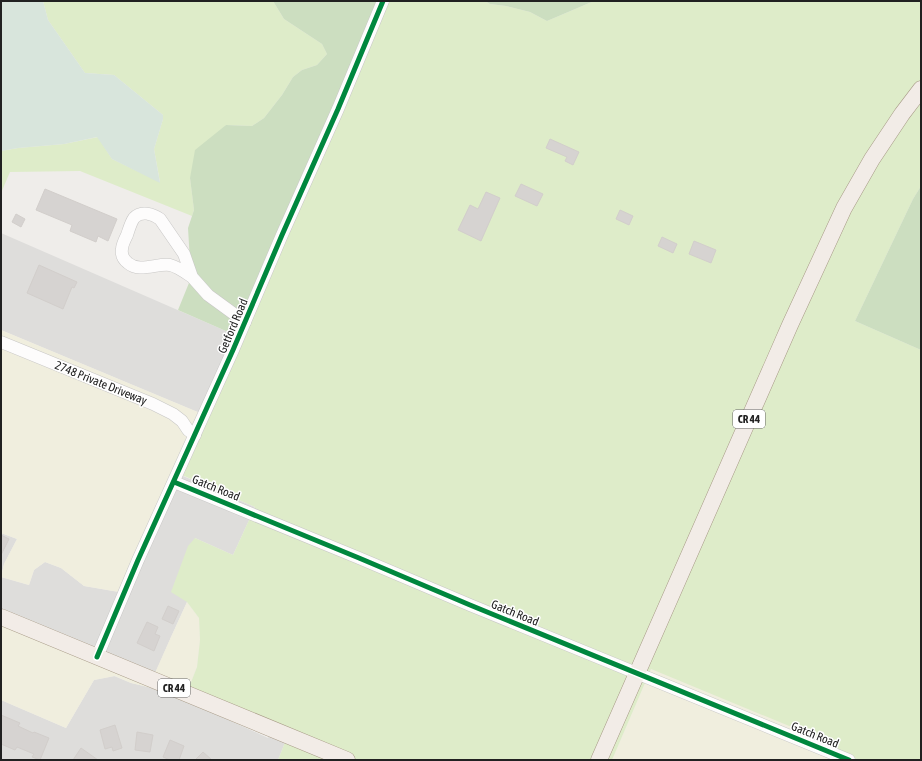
<svg xmlns="http://www.w3.org/2000/svg" width="922" height="761" viewBox="0 0 922 761" font-family="'Asap Condensed',sans-serif">
<style>
.residential{fill:#dedddb}
.farmland{fill:#f0eede}
.grass{fill:#deecc9}
.forest{fill:#ccdec0}
.wetland{fill:#d8e5dc}
.building{fill:#d6d3d1;stroke:#d2cecb}
.lines{fill:none;stroke-linecap:round;stroke-linejoin:round}
.minor-casing{stroke:#c8c7c6;stroke-width:13}
.major-casing{stroke:#a69985;stroke-width:17}
.minor{stroke:#fdfcfc;stroke-width:12}
.major{stroke:#f2ece7;stroke-width:16}
.cycleway-casing{stroke:#fff;stroke-width:8}
.cycleway{stroke:#00873e;stroke-width:5}
.labels{text-anchor:middle;dominant-baseline:central;stroke-width:3;stroke-linejoin:round;paint-order:stroke}
.shield{fill:#fff;stroke:#646464;stroke-width:1}
.shield-label{font-size:11px;font-weight:bold;fill:#212121}
.street-label{font-size:12px;fill:#212121;stroke:#fff}
</style>
<rect width="100%" height="100%" fill="#efedea"/>
<g class="residential">
<path d="M1 233 235 335 200 413 1 330Z"/>
<path d="M183 476 255 507 233 555 195 538 187 602 171 637 154 676 103 654 167 509Z"/>
<path d="M1 533 17 539 4 564 1 576Z"/>
<path d="M45 562 61 568 84 586 119 592 95 651 1 611V577L29 585 34 570Z"/>
<path d="M114 676 131 683 165 691 268 738 270 733 286 740 278 760H1V700L66 728 94 680Z"/>
</g>
<g class="farmland">
<path d="M1 330 200 413 119 592 84 586 61 568 45 562 34 570 29 585 1 577 4 564 17 539 1 533Z"/>
<path d="M187 602 199 618 200 640 197 667 188 690 154 675 171 637Z"/>
<path d="M1 622 165 691 131 683 115 676 94 680 66 728 1 700Z"/>
<path d="M651 669 824 740 822 745 859 760H612Z"/>
</g>
<g class="grass">
<path d="M43 1H273L284 19 322 44 327 54 317 65 302 70 293 77 282 95 264 118 252 126 226 125 190 178 194 210 192 216 80 171 10 172 1 193V151L18 148 64 144 98 137 112 159 160 182 154 149 163 119V115L114 75 85 73 48 20Z"/>
<path d="M389 1H485L490 4 506 6 530 12 547 21 594 1H921V81L898 111 593 760H358L188 690 197 667 200 640 199 618 187 602 171 592 188 546 195 538 233 555 255 507 182 475Z"/>
<path d="M921 97V186L913 199 855 321 921 350V760H859L821 744 823 740 651 669 612 760H604L848 211Z"/>
<path d="M286 740 335 760H278Z"/>
</g>
<g class="forest">
<path d="M273 1H378L235 335 178 310 191 278 188 228 194 210 190 178 195 150 226 125 252 126 264 118 282 95 293 77 302 70 317 65 327 54 322 44 284 19Z"/>
<path d="M485 1H594L547 21 530 12 506 6 490 4Z"/>
<path d="M921 186V350L855 321 913 199Z"/>
</g>
<path class="wetland" d="M1 1H43L48 20 85 73 114 75 163 115V119L154 149 160 183 112 159 97 137 64 144 18 148 1 151Z"/>
<g class="building">
<path d="M550 139 579 152 573 165 565 161 567 157 546 148Z"/>
<path d="M521 184 543 194 537 206 515 196Z"/>
<path d="M45 189 117 219 108 241 98 236 96 242 70 231 72 225 36 210Z"/>
<path d="M486 192 500 198 481 241 458 230 470 205 478 209Z"/>
<path d="M620 210 633 216 629 225 616 219Z"/>
<path d="M16 214 25 219 21 227 12 222Z"/>
<path d="M662 237 677 244 673 253 658 246Z"/>
<path d="M694 241 716 250 711 263 689 254Z"/>
<path d="M39 265 77 282 74 288 72 287 63 309 27 293Z"/>
<path d="M1 535 9 539 1 555Z"/>
<path d="M168 606 179 611 173 624 162 619Z"/>
<path d="M147 622 158 627 155 634 160 636 154 651 137 643Z"/>
<path d="M1 715 20 723 18 726 33 733 34 732 49 738 40 760 32 757 34 754 17 747 15 750 1 744Z"/>
<path d="M115 725 122 748 113 751 112 747 105 749 100 730Z"/>
<path d="M137 732 153 735 150 752 135 750Z"/>
<path d="M170 740 184 746 179 760H170L163 757Z"/>
<path d="M81 748 98 760H73Z"/>
<path d="M203 752 212 760H195Z"/>
</g>
<g class="lines">
<g class="minor-casing">
<g id="minor">
<path d="M192 277C186 273 178 267 170 265 157 263 139 273 128 263 124 260 121 255 122 249 122 245 125 239 127 235 129 229 131 222 134 218 141 210 153 214 160 219L184 254 192 277 208 295 245 322"/>
<path d="M1 342 153 404 173 414 182 421 188 430 195 435"/>
<path d="M174 482 359 558 470 605 849 760"/>
<path d="M97 657 138 560 233 350 282 235 338 109 383 1"/>
</g>
</g>
<g class="major-casing">
<g id="major">
<path d="M1 617 347 760"/>
<path d="M599 760 790 325 844 208 872 159 902 114 921 89"/>
</g>
</g>
<use href="#minor" class="minor"/>
<use href="#major" class="major"/>
<g class="cycleway-casing">
<g id="cycleway">
<path d="M174 482 359 558 470 605 849 760"/>
<path d="M97 657 138 560 233 350 282 235 338 109 383 1"/>
</g>
</g>
<use href="#cycleway" class="cycleway"/>
</g>
<g class="labels">
<g class="shield">
<rect x="733" y="410" width="32" height="18" rx="3"/>
<rect x="158" y="679" width="32" height="18" rx="3"/>
</g>
<g class="shield-label">
<text x="749" y="419">CR 44</text>
<text x="174" y="688">CR 44</text>
</g>
<g class="street-label">
<text transform="translate(233 326) rotate(-67)">Getford Road</text>
<text transform="translate(101 383) rotate(22)">2748 Private Driveway</text>
<text transform="translate(216 488) rotate(22)">Gatch Road</text>
<text transform="translate(515 613) rotate(22)">Gatch Road</text>
<text transform="translate(815 735) rotate(22)">Gatch Road</text>
</g>
</g>
<rect width="922" height="761" fill="none" stroke="#212121" stroke-width="4"/>
</svg>
